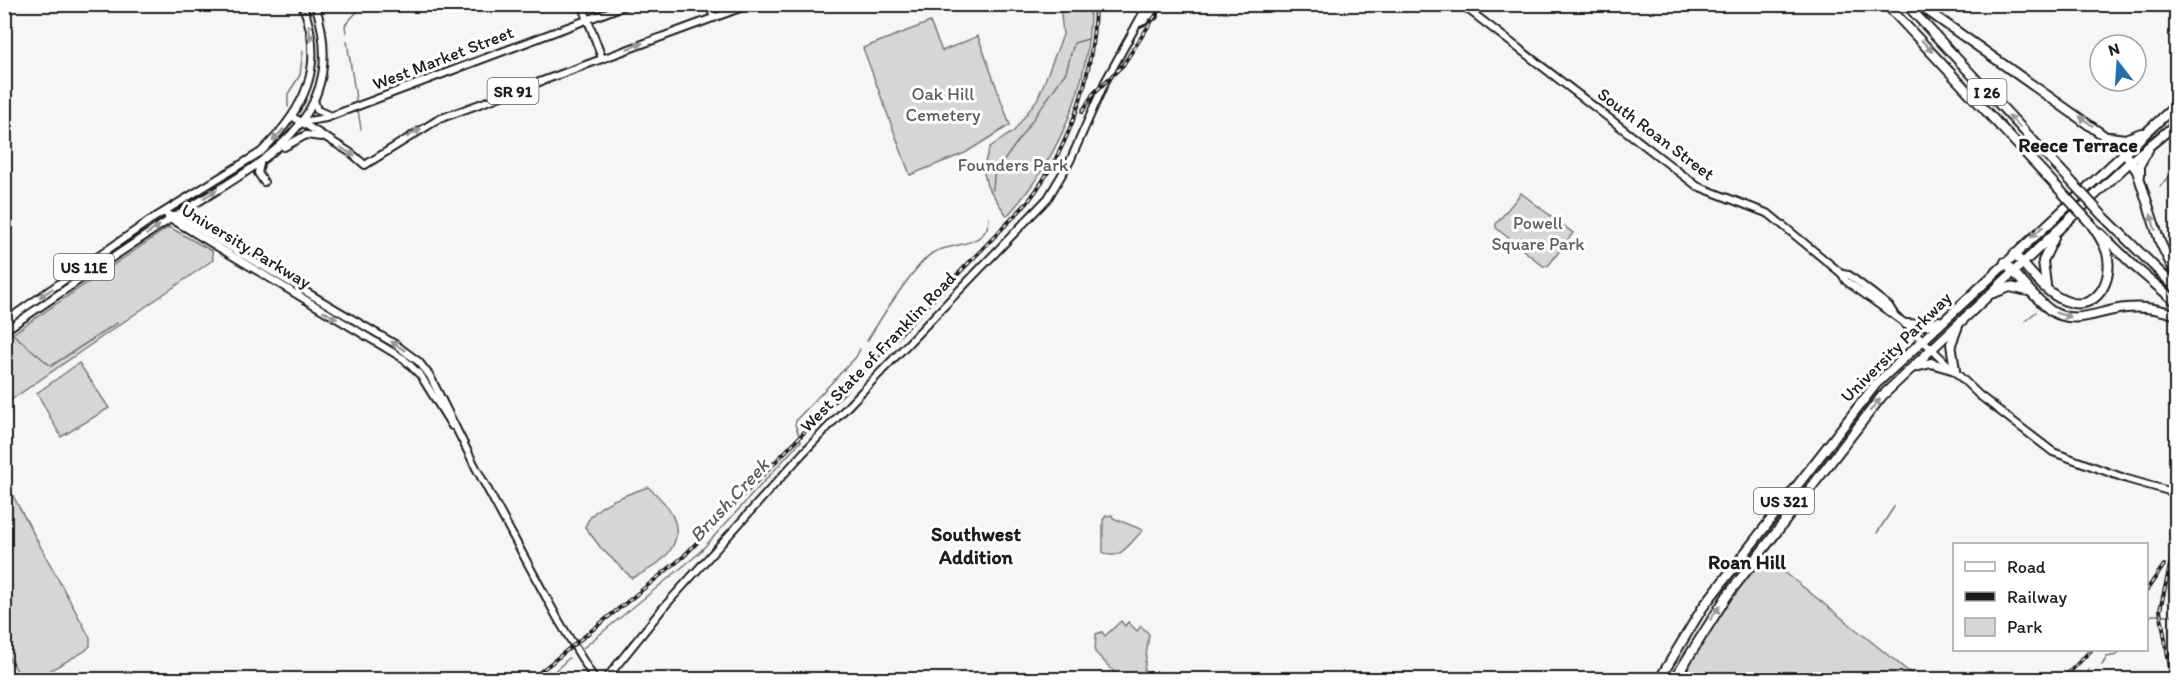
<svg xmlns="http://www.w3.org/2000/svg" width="2181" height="684" viewBox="0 0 2181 684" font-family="Itim,sans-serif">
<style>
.green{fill:#d6d6d6;stroke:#797979;stroke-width:1.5}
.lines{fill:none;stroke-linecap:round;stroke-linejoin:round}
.stream{stroke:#727272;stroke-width:1.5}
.minor-casing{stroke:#1c1c1c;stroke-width:10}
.major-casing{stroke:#1c1c1c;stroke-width:10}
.highway-casing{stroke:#1c1c1c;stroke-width:12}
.minor{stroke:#fff;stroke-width:5}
.major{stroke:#fff;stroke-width:6}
.highway{stroke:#fff;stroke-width:8}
.rail-casing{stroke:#1c1c1c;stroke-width:4}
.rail{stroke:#fff;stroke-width:1.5;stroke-dasharray:4.5;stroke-linecap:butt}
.highway-bridge-casing{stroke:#1c1c1c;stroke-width:12;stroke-linecap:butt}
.highway-bridge{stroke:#fff;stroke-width:8}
.oneway{fill:#999}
.labels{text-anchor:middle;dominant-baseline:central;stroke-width:6;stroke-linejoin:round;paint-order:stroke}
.shield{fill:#fff;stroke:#606060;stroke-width:1.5}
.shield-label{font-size:16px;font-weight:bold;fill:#1c1c1c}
.street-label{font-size:18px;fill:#1c1c1c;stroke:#fff}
.park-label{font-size:18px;fill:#5d5d5d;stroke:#fff}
.neighbourhood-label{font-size:20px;font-weight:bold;fill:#1c1c1c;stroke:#fff}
.water-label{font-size:20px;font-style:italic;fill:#5d5d5d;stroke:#fff}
</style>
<rect width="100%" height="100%" fill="#f6f6f6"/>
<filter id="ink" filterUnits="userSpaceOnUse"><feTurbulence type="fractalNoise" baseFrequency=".0167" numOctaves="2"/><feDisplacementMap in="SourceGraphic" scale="12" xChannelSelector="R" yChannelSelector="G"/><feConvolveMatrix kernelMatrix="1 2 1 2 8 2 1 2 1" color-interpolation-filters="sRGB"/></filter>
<g filter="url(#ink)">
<g class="green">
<path d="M1060 5H1090C1091 83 1059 159 1007 216L987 186 984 173 986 158 990 147 1014 131 1038 98 1063 35Z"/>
<path d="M930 22 942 51 978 36 1010 125 965 153 910 175 863 48Z"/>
<path d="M1521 193 1573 233 1548 266H1543L1496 228V224Z"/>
<path d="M169 227 212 251 213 260 5 404V339Z"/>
<path d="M79 363 109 408 61 437 37 393Z"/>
<path d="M4 479 90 638V646L85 651 35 679H23L5 653Z"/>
<path d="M648 487C693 524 682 556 632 578L601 548 585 527C593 503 627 495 648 487Z"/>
<path d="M1112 515 1113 518 1143 530C1132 541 1118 564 1103 552V520L1106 516Z"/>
<path d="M1763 555 1918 679 1678 680 1710 627Z"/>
<path d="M1121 621 1125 626 1128 622 1137 631 1141 626 1149 634 1143 679H1121L1095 652 1096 634 1102 632 1105 636Z"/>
</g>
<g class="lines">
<g class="stream">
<path d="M346 33 345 25 364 4"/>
<path d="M347 41 357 105"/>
<path d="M288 107V94L300 75 303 51"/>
<path d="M358 110 361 129"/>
<path d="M2160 187 2176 166"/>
<path d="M993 190 994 175 1066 72 1074 43 1088 39"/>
<path d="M2025 321 2036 312"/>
<path d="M14 335 51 366 117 323"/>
<path d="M867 341C879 321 916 262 934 252 952 243 989 247 989 218"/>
<path d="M1877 533 1894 507"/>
<path d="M2146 620 2152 615H2176"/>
<path d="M583 648 697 555 801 441 795 424 797 419 856 357 860 349"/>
<path d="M2102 665 2107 657 2117 655 2121 650"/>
<path d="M545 680 569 658"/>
<path d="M2085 680 2089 670"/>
</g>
<g class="minor-casing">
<path id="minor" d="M1141 4 1148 16H1154L1150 9"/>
</g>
<g class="major-casing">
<g id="major">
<path d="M582 4 602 58"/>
<path d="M709 4 714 18"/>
<path d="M1461 4 1697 186 1769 214 1842 274 1846 281 1906 324 1979 395 2053 452 2127 479 2176 493"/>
<path d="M1139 23 1144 21 1156 4"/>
<path d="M314 100 317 110 331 116"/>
<path d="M293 117 351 153 365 165 439 119 751 4"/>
<path d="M302 122 326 118 629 4"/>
<path d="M284 147 306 135 321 137"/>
<path d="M260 164 258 173 264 182"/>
<path d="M164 213 182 219 395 344 419 362 430 376 475 466 559 621 595 680"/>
<path d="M168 217 404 359 421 376 452 426"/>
<path d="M1842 274 1849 275 1889 306 1894 314"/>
<path d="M4 322 149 221 261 152C305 109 327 65 302 4"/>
<path d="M4 331C57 296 109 259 163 224 246 169 356 129 315 4"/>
<path d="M605 680 663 608 803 453 1048 198 1070 161 1105 82 1148 4"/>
</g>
</g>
<g class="highway-casing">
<g id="highway">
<path d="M1886 4 2058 188"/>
<path d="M1906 4 2069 179"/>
<path d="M1918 4 2120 147 2137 171 2160 242 2176 275"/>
<path d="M2110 137 2125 139 2141 133"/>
<path d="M2140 175V164L2148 150"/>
<path d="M2102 215 2176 288"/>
<path d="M2101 234 2135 267 2176 302"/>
<path d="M2014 254C2029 269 2045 294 2066 301 2097 313 2114 279 2107 253 2104 242 2097 233 2091 224"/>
<path d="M2005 262C2019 277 2033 297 2050 310 2074 327 2100 310 2126 308 2144 306 2160 309 2176 315"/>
<path d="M2046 285 2043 261 2054 238"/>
<path d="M1994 293 2010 287 2028 291"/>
<path d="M1906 324 1927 325 1939 321"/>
<path d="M1912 368 1931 363 1955 370 1951 344 1958 326"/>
<path d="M1659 680 1703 607 1876 384 2176 105"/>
<path d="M1674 680 1727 596 1882 396 2131 161 2176 124"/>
</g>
</g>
<use href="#minor" class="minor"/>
<use href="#major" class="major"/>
<use href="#highway" class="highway"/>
<g class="rail-casing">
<g id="rail">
<path d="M1082 112 1093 94 1123 65 1163 4"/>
<path d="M2146 591 2164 565"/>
<path d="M530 680 683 557 1027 203C1071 146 1094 76 1095 4"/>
<path d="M2062 680 2091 650"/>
<path d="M2172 680 2160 610 2176 539"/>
</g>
</g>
<use href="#rail" class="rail"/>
<g class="highway-bridge-casing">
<g id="highway-bridge">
<path d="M2069 179 2102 215"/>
<path d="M2058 188 2091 224"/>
</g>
</g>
<use href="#highway-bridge" class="highway-bridge"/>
</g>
<defs><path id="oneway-solid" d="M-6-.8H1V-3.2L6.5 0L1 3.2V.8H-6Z" transform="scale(1.5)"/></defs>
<g class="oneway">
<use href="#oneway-solid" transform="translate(310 33) rotate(81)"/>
<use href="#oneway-solid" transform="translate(635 46) rotate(-21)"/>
<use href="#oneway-solid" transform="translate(1927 46) rotate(47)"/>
<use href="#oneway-solid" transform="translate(2014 121) rotate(-133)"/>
<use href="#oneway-solid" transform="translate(2086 121) rotate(-145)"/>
<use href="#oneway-solid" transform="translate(414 133) rotate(-31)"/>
<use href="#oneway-solid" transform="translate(278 135) rotate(133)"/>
<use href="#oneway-solid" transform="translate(348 152) rotate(32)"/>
<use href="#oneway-solid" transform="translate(210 194) rotate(-32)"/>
<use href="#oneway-solid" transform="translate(2153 222) rotate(-107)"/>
<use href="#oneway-solid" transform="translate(153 230) rotate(-34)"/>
<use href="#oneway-solid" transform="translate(2037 232) rotate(137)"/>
<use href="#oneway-solid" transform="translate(46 293) rotate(146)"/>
<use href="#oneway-solid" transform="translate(330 315) rotate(30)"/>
<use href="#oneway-solid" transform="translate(2063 315) rotate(17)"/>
<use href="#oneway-solid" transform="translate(398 346) rotate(-148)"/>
<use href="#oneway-solid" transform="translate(1875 405) rotate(-51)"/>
<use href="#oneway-solid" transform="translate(1715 613) rotate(-55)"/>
</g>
</g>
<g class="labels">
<g class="shield">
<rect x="487.5" y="78" width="51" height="26" rx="4.5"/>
<rect x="1967.5" y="79" width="39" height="26" rx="4.5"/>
<rect x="54" y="254" width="60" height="26" rx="4.5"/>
<rect x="1754" y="488" width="60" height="26" rx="4.5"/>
</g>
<g class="shield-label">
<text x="513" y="91">SR 91</text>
<text x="1987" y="92">I 26</text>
<text x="84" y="267">US 11E</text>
<text x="1784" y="501">US 321</text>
</g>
<g class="street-label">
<text transform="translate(443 58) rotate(-21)">West Market Street</text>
<text transform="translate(1656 134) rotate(37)">South Roan Street</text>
<text transform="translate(246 246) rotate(31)">University Parkway</text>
<text transform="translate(1896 347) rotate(-45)">University Parkway</text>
<text transform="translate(878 352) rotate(-46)">West State of Franklin Road</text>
</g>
<g class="park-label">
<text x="943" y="94">Oak Hill<tspan x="943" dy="21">Cemetery</tspan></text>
<text x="1013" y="165">Founders Park</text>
<text x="1538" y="223">Powell<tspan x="1538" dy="21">Square Park</tspan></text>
</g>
<g class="neighbourhood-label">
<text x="2078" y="145">Reece Terrace</text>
<text x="976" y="534">Southwest<tspan x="976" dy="23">Addition</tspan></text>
<text x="1747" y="562">Roan Hill</text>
</g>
<g class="water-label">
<text transform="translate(729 500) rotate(-47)">Brush Creek</text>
</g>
</g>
<rect width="2181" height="684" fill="none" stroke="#fff" stroke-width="24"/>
<rect x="12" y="12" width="2157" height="660" fill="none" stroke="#1c1c1c" stroke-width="2" filter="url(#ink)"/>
<rect x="1953" y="543" width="195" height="108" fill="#ffffff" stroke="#a4a4a4" stroke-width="1.5"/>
<rect x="1965" y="562" width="30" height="9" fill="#ffffff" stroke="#a4a4a4" stroke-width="1.5"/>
<text x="2007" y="573" font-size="18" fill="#1c1c1c">Road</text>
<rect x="1965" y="592" width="30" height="9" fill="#1c1c1c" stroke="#a4a4a4" stroke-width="1.5"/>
<text x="2007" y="603" font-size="18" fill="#1c1c1c">Railway</text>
<rect x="1965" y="618" width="30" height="18" fill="#d6d6d6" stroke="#a4a4a4" stroke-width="1.5"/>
<text x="2007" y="633" font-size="18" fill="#1c1c1c">Park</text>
<g transform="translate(2118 63) rotate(343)"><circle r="28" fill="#ffffff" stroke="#a4a4a4" stroke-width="1.5"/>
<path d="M0-4.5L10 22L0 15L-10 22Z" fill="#1f6fb2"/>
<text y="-9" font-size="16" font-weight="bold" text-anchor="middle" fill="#1c1c1c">N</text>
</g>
</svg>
